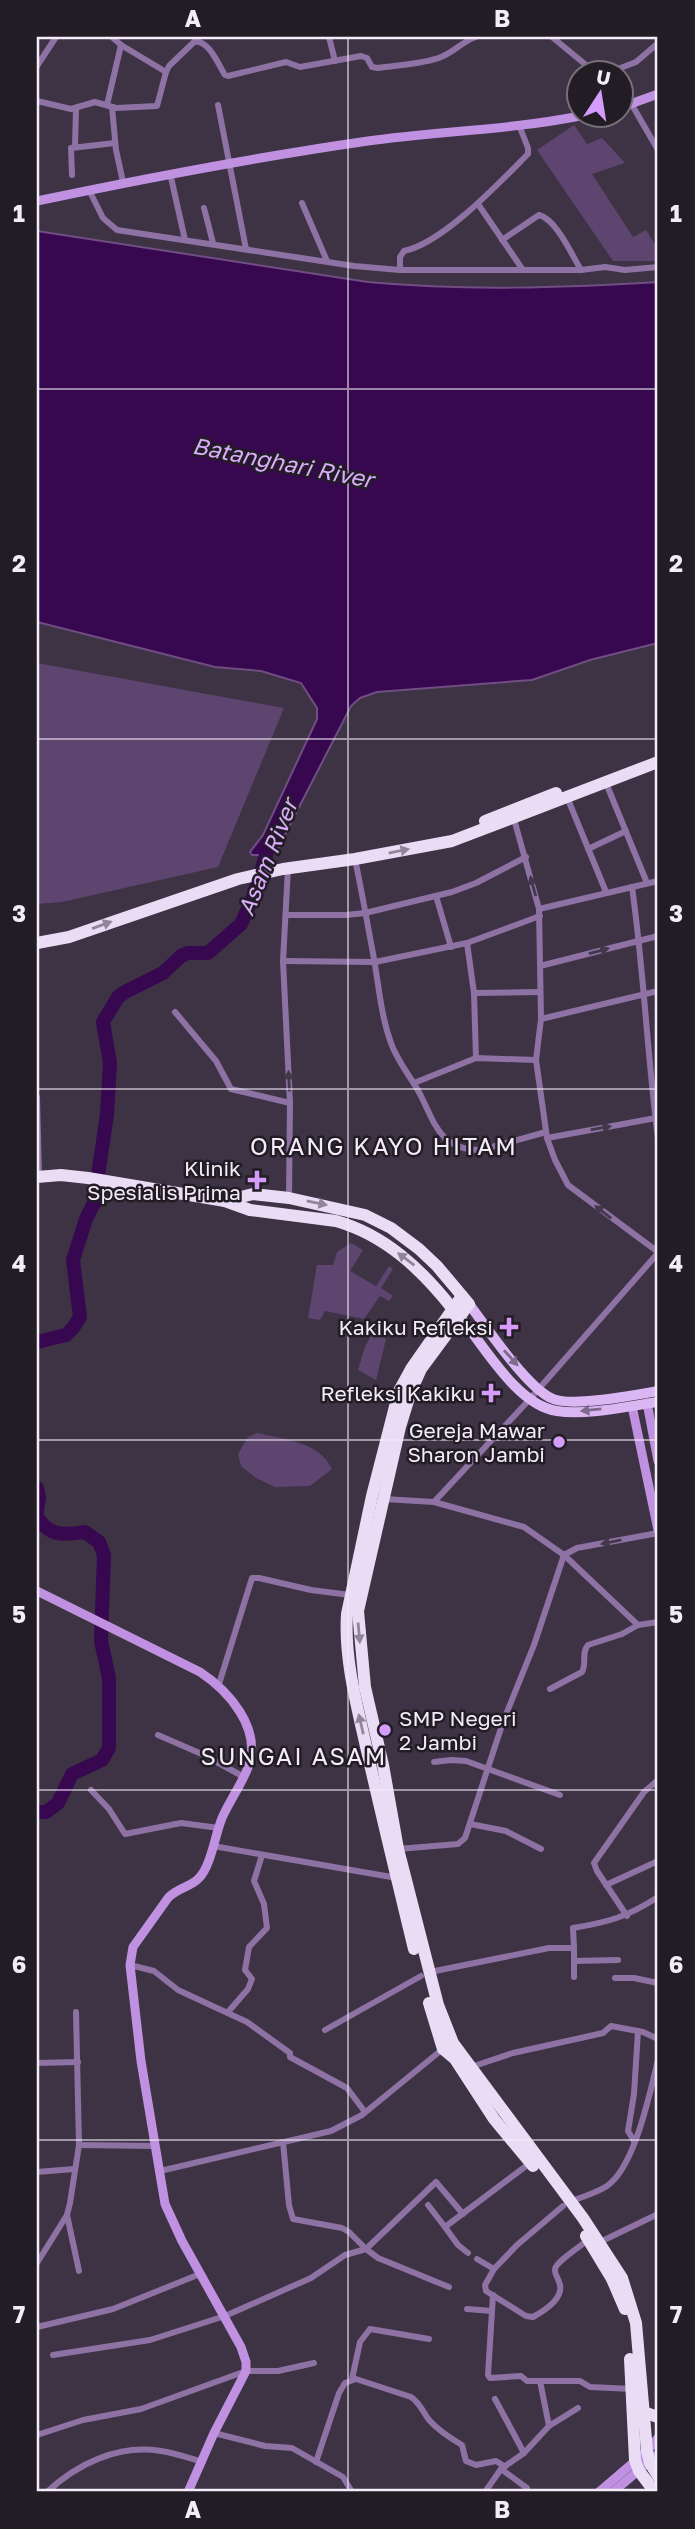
<svg xmlns="http://www.w3.org/2000/svg" width="695" height="2529" viewBox="0 0 695 2529" font-family="'Golos Text',sans-serif">
<style>
.green{fill:#5e456f}
.water{fill:#37084f;stroke:#704d82;stroke-width:2}
.lines{fill:none;stroke-linecap:round;stroke-linejoin:round}
.river{stroke:#37084f;stroke-width:14}
.street{stroke:#8f72a4;stroke-width:6}
.secondary{stroke:#c091e1;stroke-width:9}
.primary{stroke:#dab6f3;stroke-width:10}
.highway{stroke:#eadcf5;stroke-width:12}
.oneway{fill:#908697}
.oneway2{fill:#43374b}
.oneway3{fill:#7e6a8c}
.grid{fill:none;stroke:#f4edf9;stroke-width:2;stroke-opacity:0.55}
.poi-dot{fill:#d59cfb;stroke:#221d25;stroke-width:2.5}
.labels{text-anchor:middle;dominant-baseline:central;stroke-width:5;stroke-linejoin:round;paint-order:stroke}
.poi-label{font-size:21px;fill:#f4edf9;stroke:#221d25;text-anchor:end}
.water-label{font-size:23px;font-style:italic;fill:#dbacfc;stroke:#221d25}
.quarter-label{font-size:24px;letter-spacing:2px;fill:#f4edf9;stroke:#221d25}
.neatline{fill:none;stroke:#f4edf9;stroke-width:2.5}
.grid-label{font-size:23px;text-anchor:middle;font-weight:bold;fill:#f4edf9}
</style>
<rect width="100%" height="100%" fill="#3d3345"/>
<g class="green">
<path d="M574 125 587 144 602 138 625 163 592 174 633 237 646 230 658 249V261H613L537 150Z"/>
<path d="M37 663 284 708 218 867 62 902 37 904Z"/>
<path d="M351 1243 363 1250 350 1271 376 1286 389 1266 393 1269 381 1288 393 1296 389 1301 380 1296 364 1319 325 1311 320 1320 308 1318 317 1265H333L337 1252Z"/>
<path d="M375 1328 386 1339 376 1380 358 1370 365 1347Z"/>
<path d="M257 1433C283 1439 320 1442 332 1469L310 1486 275 1487 256 1478 241 1466 238 1454 248 1437Z"/>
</g>
<path class="water" d="M37 231 368 282C465 291 561 288 658 282V643L590 660 532 680 377 692 360 698 351 706 277 850 271 855H252L250 852 263 835 317 719V708L301 683 261 671 215 667 37 622Z"/>
<g class="lines">
<g class="river">
<path d="M37 1342 66 1335 73 1328 80 1317 73 1260 86 1219 94 1203 107 1114 110 1063 103 1022 118 997 125 992 163 973 181 956 188 953H208L241 924 253 897 271 839"/>
<path d="M37 1488 39 1498 37 1511"/>
<path d="M37 1517C50 1537 63 1535 85 1532L99 1542 104 1555 101 1641 109 1678V1748L102 1760 72 1774 58 1803 46 1812H37"/>
</g>
<g class="street">
<path d="M329 37 335 61"/>
<path d="M552 37 597 74"/>
<path d="M37 66 56 37"/>
<path d="M166 72 169 66 195 41C210 42 218 64 225 75L228 76 286 62 300 67 361 56 367 58 372 67 378 68C397 65 425 64 441 57 454 52 463 41 476 37"/>
<path d="M605 74 636 62 657 44"/>
<path d="M37 101 71 109 95 102 116 108 157 106 166 72 121 45 112 37"/>
<path d="M107 105 121 45"/>
<path d="M218 105 246 249"/>
<path d="M632 105 658 150"/>
<path d="M112 107 116 150 123 182"/>
<path d="M75 147 76 108"/>
<path d="M170 173 185 240"/>
<path d="M72 175 71 148 115 143"/>
<path d="M89 190 103 218 117 230 354 266 400 270H581L605 267 625 270 658 267"/>
<path d="M302 203 327 261"/>
<path d="M478 204 523 270"/>
<path d="M204 208 213 243"/>
<path d="M502 240 539 215C556 219 572 255 581 270"/>
<path d="M400 270V257L404 251C443 243 499 183 528 154V148L519 125"/>
<path d="M606 783 647 883"/>
<path d="M567 797 606 892"/>
<path d="M514 819 539 909 541 1019 536 1060 547 1138 555 1160 568 1185 658 1252"/>
<path d="M588 849 626 831"/>
<path d="M355 859C362 893 368 926 374 959 379 987 381 1016 391 1043 397 1061 411 1077 420 1094 435 1124 441 1151 481 1150L546 1132"/>
<path d="M288 868 283 961 290 1103 289 1198"/>
<path d="M632 887C644 971 647 1055 658 1138"/>
<path d="M436 896 451 947"/>
<path d="M539 909 658 881"/>
<path d="M286 915H346L365 913 452 892 476 883 526 857"/>
<path d="M467 943 474 993 476 1058"/>
<path d="M283 961 375 962 467 943 540 916"/>
<path d="M540 966 658 936"/>
<path d="M474 993 540 992"/>
<path d="M175 1012 216 1061 231 1089 290 1103"/>
<path d="M541 1019 658 991"/>
<path d="M414 1083 476 1058 536 1060"/>
<path d="M37 1097 39 1176"/>
<path d="M547 1138 656 1118"/>
<path d="M384 1499 434 1502 529 1400 658 1253"/>
<path d="M434 1502 524 1527 564 1555 638 1625"/>
<path d="M219 1684 252 1578H259L311 1590 350 1595"/>
<path d="M550 1689 582 1672C587 1663 581 1653 588 1645L622 1634 638 1625 658 1622"/>
<path d="M158 1735 204 1755 244 1777"/>
<path d="M434 1762 451 1760 466 1761 560 1795"/>
<path d="M91 1790 109 1809 125 1834 181 1823 219 1828"/>
<path d="M470 1824 506 1831 541 1849"/>
<path d="M213 1846 397 1878"/>
<path d="M398 1849 458 1844 465 1838 503 1722 534 1645 564 1555 577 1548 658 1533"/>
<path d="M606 1885 658 1861"/>
<path d="M627 1916 597 1871 594 1863 644 1792 658 1780"/>
<path d="M574 1948 573 1928C609 1922 627 1917 658 1897"/>
<path d="M574 1961 618 1960"/>
<path d="M130 1965 154 1971 178 1990 247 2022 290 2053V2057L347 2088 365 2112"/>
<path d="M430 1972 549 1948H574V1977"/>
<path d="M615 1978H634L658 1983"/>
<path d="M228 2012 248 1989 252 1979 245 1970 249 1947 267 1928 264 1904 254 1881 262 1855"/>
<path d="M325 2030 421 1976"/>
<path d="M37 2063 78 2062"/>
<path d="M471 2067 513 2053 603 2033 611 2026 643 2032 658 2039"/>
<path d="M634 2141 628 2131 634 2094 638 2031"/>
<path d="M283 2142 289 2205 293 2219 342 2228 349 2232 366 2249 436 2182 463 2214"/>
<path d="M79 2145 156 2146"/>
<path d="M160 2171 331 2131 362 2115 444 2048"/>
<path d="M37 2172 74 2169"/>
<path d="M571 2201C583 2197 596 2193 607 2186 635 2167 650 2092 658 2060"/>
<path d="M428 2205 445 2227"/>
<path d="M67 2215 79 2271"/>
<path d="M600 2242 658 2214"/>
<path d="M468 2253 458 2245 445 2227 530 2163"/>
<path d="M477 2259 494 2269 517 2245 563 2206"/>
<path d="M37 2263 67 2215 70 2203 79 2145 76 2012"/>
<path d="M494 2269 485 2285 486 2291 526 2316 533 2317C544 2311 563 2299 560 2285 559 2279 554 2274 555 2269 556 2262 582 2245 588 2240"/>
<path d="M493 2295 488 2375 490 2378 521 2376 527 2381H580L590 2387 632 2389"/>
<path d="M467 2309 492 2311"/>
<path d="M37 2327 113 2309 200 2274"/>
<path d="M53 2355 150 2340 225 2316 311 2278 345 2255 366 2249 378 2258 449 2287"/>
<path d="M352 2379 360 2342 370 2329 429 2339"/>
<path d="M549 2426 578 2408"/>
<path d="M214 2433 265 2446 292 2448 343 2477 352 2492"/>
<path d="M37 2435 83 2420 141 2409 246 2371H278L314 2363"/>
<path d="M524 2453 549 2426 540 2381"/>
<path d="M316 2462 339 2393 345 2383 356 2379 411 2397C420 2403 423 2412 429 2420 439 2431 450 2438 462 2445L466 2461 476 2465 496 2461 504 2466"/>
<path d="M501 2469 527 2488V2492"/>
<path d="M47 2492C77 2464 118 2444 161 2451 175 2453 189 2458 203 2462"/>
<path d="M485 2492 501 2469 524 2453 495 2399"/>
</g>
<g class="secondary">
<path d="M622 107 658 94"/>
<path d="M37 201C147 178 257 157 368 141 438 131 510 130 580 116"/>
<path d="M647 1403 658 1461"/>
<path d="M632 1406 658 1530"/>
<path d="M37 1591 200 1672C229 1691 261 1728 249 1765 242 1784 230 1800 222 1818 215 1835 211 1866 199 1878 191 1887 177 1888 168 1898L133 1947 130 1965 141 2061 165 2204 182 2241 241 2347 246 2362V2371L214 2433 188 2492"/>
<path d="M599 2492 647 2451 658 2438"/>
<path d="M613 2492 658 2454"/>
</g>
<g class="primary">
<path d="M469 1304C487 1328 526 1386 551 1398 569 1408 636 1395 658 1391"/>
<path d="M455 1311C482 1341 515 1405 557 1411 586 1416 628 1406 658 1402"/>
</g>
<g class="highway">
<path d="M485 821 556 793"/>
<path d="M37 943 69 937 238 879 283 869 355 859 452 841 658 762"/>
<path d="M37 1177 61 1175 88 1178 225 1201 250 1210 336 1221C385 1235 421 1269 452 1308"/>
<path d="M225 1201 253 1194 289 1198 365 1215 391 1228 419 1249 437 1266 469 1304 421 1369 411 1391 400 1427 358 1611 365 1687 383 1765 398 1849 438 2005 453 2043 583 2218 622 2278 636 2323 647 2451 650 2463 658 2476"/>
<path d="M414 1949C398 1883 382 1817 367 1751 357 1706 344 1659 347 1614L372 1496 399 1391 411 1369 462 1296"/>
<path d="M429 2003 443 2049 455 2059 494 2119 533 2166"/>
<path d="M586 2236 612 2279 625 2309"/>
<path d="M630 2359 635 2460 639 2471 655 2492"/>
<path d="M643 2412 658 2417"/>
</g>
</g>
<defs><path id="oneway-solid" d="M-6-.8H1V-3.2L6.5 0L1 3.2V.8H-6Z" transform="scale(1.75)"/></defs>
<g class="oneway">
<use href="#oneway-solid" transform="translate(399 851) rotate(-11)"/>
<use href="#oneway-solid" transform="translate(102 925) rotate(-20)"/>
<use href="#oneway-solid" transform="translate(317 1203) rotate(11)"/>
<use href="#oneway-solid" transform="translate(406 1259) rotate(-143)"/>
<use href="#oneway-solid" transform="translate(359 1633) rotate(85)"/>
<use href="#oneway-solid" transform="translate(361 1724) rotate(-103)"/>
</g>
<g class="oneway2">
<use href="#oneway-solid" transform="translate(533 886) rotate(-105)"/>
<use href="#oneway-solid" transform="translate(599 951) rotate(-15)"/>
<use href="#oneway-solid" transform="translate(289 1081) rotate(-93)"/>
<use href="#oneway-solid" transform="translate(601 1128) rotate(-10)"/>
<use href="#oneway-solid" transform="translate(603 1212) rotate(-142)"/>
<use href="#oneway-solid" transform="translate(611 1542) rotate(169)"/>
</g>
<g class="oneway3">
<use href="#oneway-solid" transform="translate(511 1358) rotate(48)"/>
<use href="#oneway-solid" transform="translate(591 1410) rotate(174)"/>
</g>
<path class="grid" d="M348 37V2492M37 389H658M37 739H658M37 1089H658M37 1440H658M37 1790H658M37 2140H658"/>
<g class="poi-dot">
<path d="M253.5 1169.5h7v7h7v7h-7v7h-7v-7h-7v-7h7z"/>
<path d="M505.5 1316.5h7v7h7v7h-7v7h-7v-7h-7v-7h7z"/>
<path d="M487.5 1382.5h7v7h7v7h-7v7h-7v-7h-7v-7h7z"/>
<circle cx="559" cy="1442" r="7"/>
<circle cx="385" cy="1730" r="7"/>
</g>
<g class="labels">
<g class="poi-label">
<text x="241" y="1168">Klinik<tspan x="241" dy="24">Spesialis Prima</tspan></text>
<text x="493" y="1327">Kakiku Refleksi</text>
<text x="475" y="1393">Refleksi Kakiku</text>
<text x="545" y="1430">Gereja Mawar<tspan x="545" dy="24">Sharon Jambi</tspan></text>
<text x="399" y="1718" text-anchor="start">SMP Negeri<tspan x="399" dy="24">2 Jambi</tspan></text>
</g>
<g class="water-label">
<text transform="translate(283 462) rotate(11)">Batanghari River</text>
<text transform="translate(267 857) rotate(-68)">Asam River</text>
</g>
<g class="quarter-label">
<text x="384" y="1145">ORANG KAYO HITAM</text>
<text x="294" y="1755">SUNGAI ASAM</text>
</g>
</g>
<rect width="695" height="2529" fill="none" stroke="#221d25" stroke-width="77"/>
<g transform="translate(600 94) rotate(12)"><circle r="33" fill="#221d25" stroke="#76707a" stroke-width="2"/>
<path d="M0-5L12 26L0 18L-12 26Z" fill="#d59cfb"/>
<text y="-10" font-size="19" font-weight="bold" text-anchor="middle" fill="#f4edf9">U</text>
</g>
<rect x="38" y="38" width="618" height="2452" class="neatline"/>
<g class="grid-label">
<text x="193" y="27">A</text>
<text x="502" y="27">B</text>
<text x="19" y="222">1</text>
<text x="676" y="222">1</text>
<text x="19" y="572">2</text>
<text x="676" y="572">2</text>
<text x="19" y="922">3</text>
<text x="676" y="922">3</text>
<text x="19" y="1272">4</text>
<text x="676" y="1272">4</text>
<text x="19" y="1623">5</text>
<text x="676" y="1623">5</text>
<text x="19" y="1973">6</text>
<text x="676" y="1973">6</text>
<text x="19" y="2323">7</text>
<text x="676" y="2323">7</text>
<text x="193" y="2518">A</text>
<text x="502" y="2518">B</text>
</g>
</svg>
